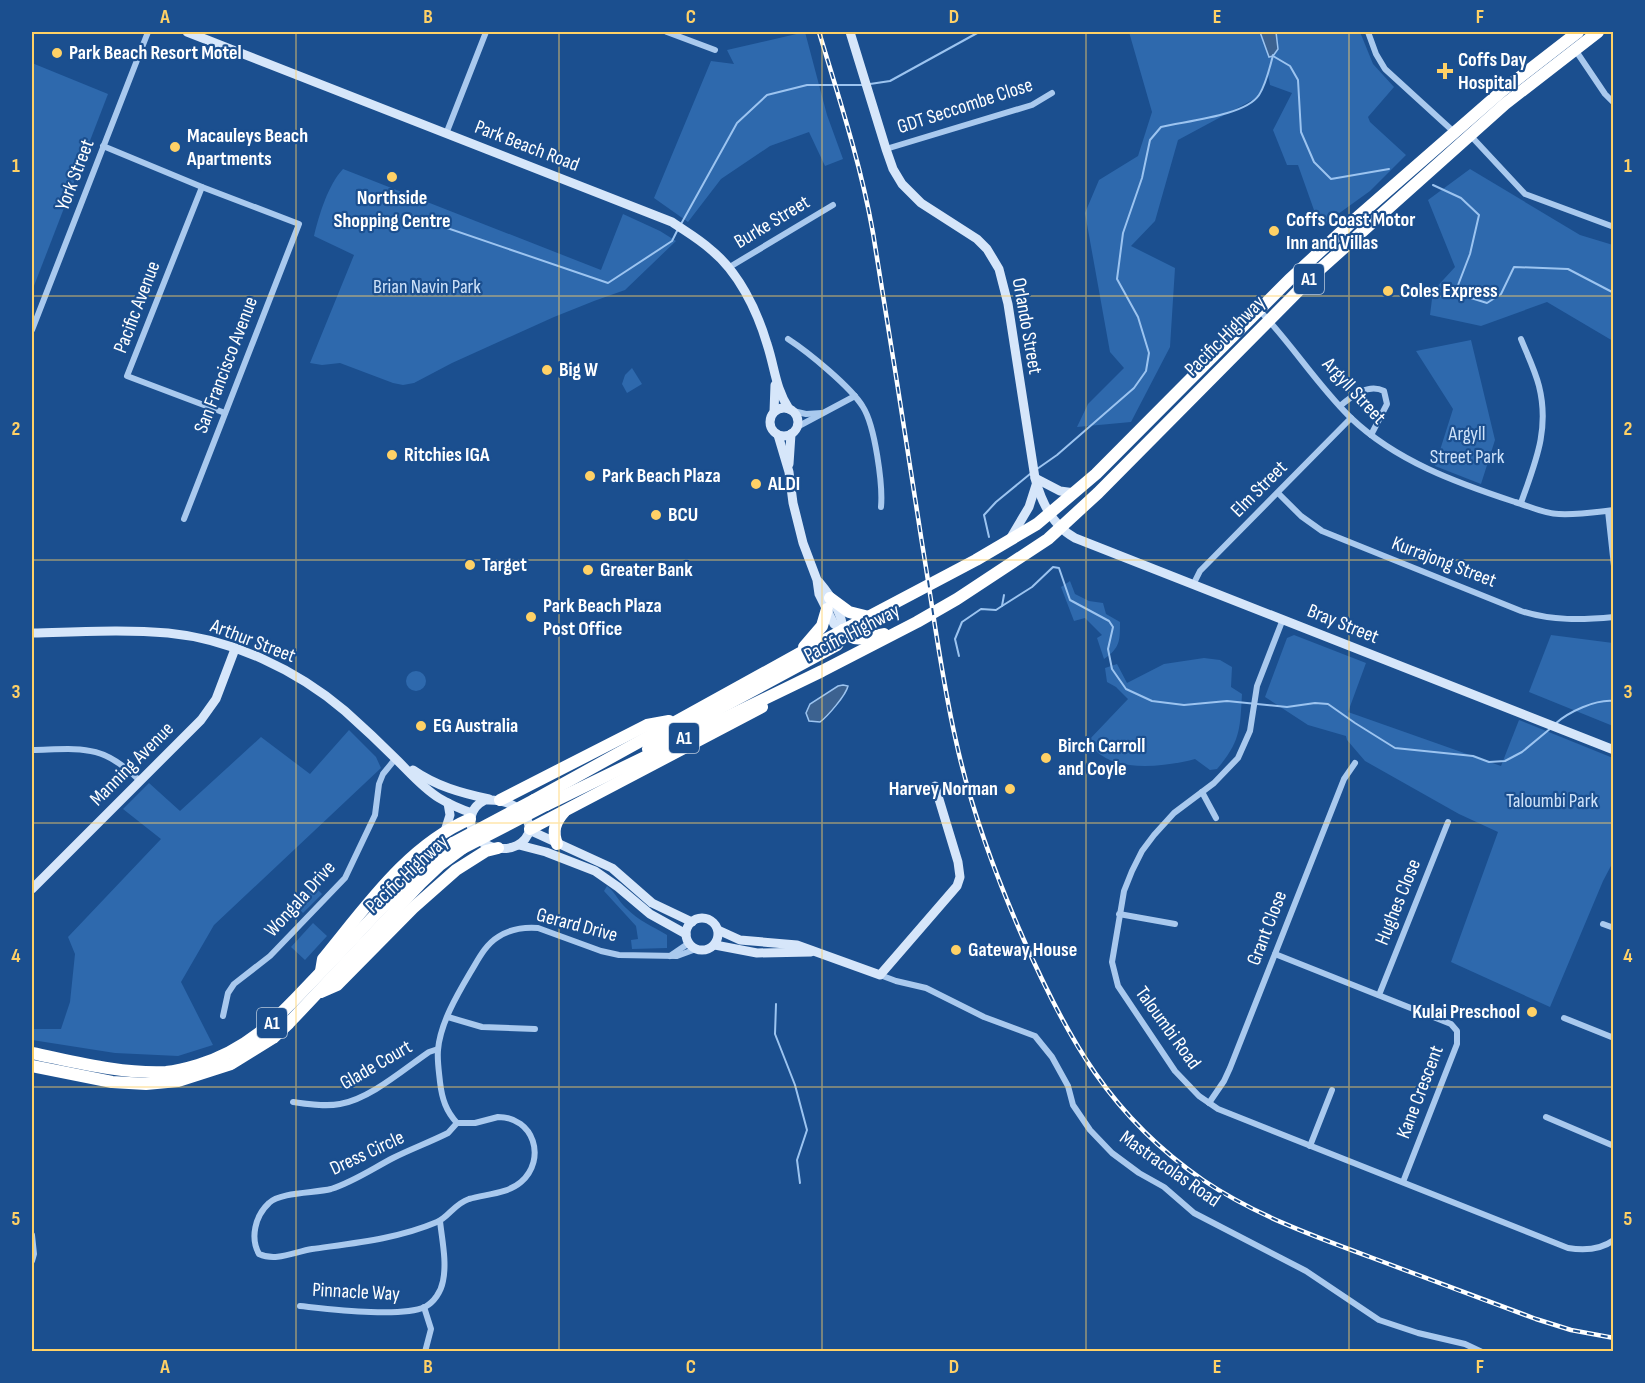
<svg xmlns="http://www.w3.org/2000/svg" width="1645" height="1383" viewBox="0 0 1645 1383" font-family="'Sofia Sans Condensed',sans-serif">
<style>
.green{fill:#2e69ad}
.water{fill:#3c6290;stroke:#9cc4f0;stroke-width:1.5}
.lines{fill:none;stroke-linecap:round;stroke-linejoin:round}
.stream{stroke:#9cc4f0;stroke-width:2}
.street{stroke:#a9c9ee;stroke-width:6}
.secondary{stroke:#d6e6fa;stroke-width:9}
.highway{stroke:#fff;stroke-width:12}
.rail-casing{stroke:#fff;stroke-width:4.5}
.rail{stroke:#1b4f8f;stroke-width:2;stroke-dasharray:7;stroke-linecap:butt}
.highway-bridge{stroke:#fff;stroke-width:12}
.grid{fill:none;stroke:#ffd166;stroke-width:1.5;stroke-opacity:0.55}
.poi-dot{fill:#ffd166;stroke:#1b4f8f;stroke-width:2}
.labels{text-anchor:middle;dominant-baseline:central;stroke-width:4.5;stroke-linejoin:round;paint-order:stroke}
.shield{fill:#1b4f8f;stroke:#bbcadd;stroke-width:1.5}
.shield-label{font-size:18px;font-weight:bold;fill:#fff}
.poi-label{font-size:20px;font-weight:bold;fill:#fff;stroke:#1b4f8f;text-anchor:start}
.street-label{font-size:20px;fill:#fff;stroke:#1b4f8f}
.park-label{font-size:20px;fill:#cfe3fa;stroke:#1b4f8f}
.neatline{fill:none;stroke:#ffd166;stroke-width:2}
.grid-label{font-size:20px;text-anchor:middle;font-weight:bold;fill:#ffd166}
</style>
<rect width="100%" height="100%" fill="#1b4f8f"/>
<g class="green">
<path d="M805 32 827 115 843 159 825 166 809 132 770 146 721 179 688 222 654 198 711 61 734 64 727 50Z"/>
<path d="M1129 32H1260L1269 56 1278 49 1276 32H1360L1373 64 1394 87 1368 117 1370 122 1406 155 1370 191 1320 227 1298 165H1287L1273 130 1292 93 1270 85 1268 74 1258 97 1178 140 1155 221 1131 246 1175 268 1170 347 1131 422 1077 427 1088 404 1124 368 1110 352 1085 213 1099 180 1138 156 1152 112Z"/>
<path d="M32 63 108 94 32 291Z"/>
<path d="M343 169 601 270 623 214 660 231 676 241 625 290 594 301 554 317 452 363 414 383 403 385 393 383 340 363 322 365 310 363 354 255 314 236C319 215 328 185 343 169Z"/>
<path d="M1470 169 1580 235 1613 245V341L1547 302 1481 326 1430 315 1433 291 1455 267 1428 200Z"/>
<path d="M1471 340 1495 440 1481 484 1435 466 1453 409 1416 351Z"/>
<path d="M632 368 642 384 627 393 622 384 625 375Z"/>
<path d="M1070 581 1075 594 1089 601 1103 603 1106 614 1120 622C1120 641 1120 648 1104 659L1097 638 1102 635 1085 618 1074 621 1061 587Z"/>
<path d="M1294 635 1366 663 1348 712 1501 766 1519 720 1613 758V862L1603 881 1550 1007 1451 962 1498 832 1459 814 1365 761 1347 740 1346 736 1308 725 1265 697 1287 638Z"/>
<path d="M1551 635 1613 643V726L1529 692Z"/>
<path d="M1204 658 1220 660 1232 667 1231 687 1242 694C1240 728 1241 741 1217 769L1210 770 1195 759C1169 766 1124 772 1101 755 1096 752 1092 746 1088 741L1128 699 1116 687 1107 682 1105 668 1117 664 1127 683 1164 664Z"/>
<circle cx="416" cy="681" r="10"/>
<path d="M349 730 376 757 381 768 214 925 181 982 213 1045 178 1056 115 1053 32 1040V1029H61L70 1002 75 954 68 937 161 839 123 809 149 783 180 811 261 737 310 774Z"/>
<path d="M313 885 322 894 303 913 294 904Z"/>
<path d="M607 886C616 893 619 902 626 908 639 921 652 926 667 935V948L632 949 631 940 638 939 636 926 604 891Z"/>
<path d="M313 923 327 936 305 960 291 947Z"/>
</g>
<g class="water">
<path d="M1260 32H1276L1278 49 1273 56 1269 57Z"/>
<path d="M843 685 848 686C846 695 828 716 820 722L809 721 806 713 810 704 838 686Z"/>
</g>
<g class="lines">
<g class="stream">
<path d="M1273 56 1290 66 1298 80 1301 132 1314 162 1331 179 1389 169"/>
<path d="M870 84 890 81 979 32"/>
<path d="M1433 185 1461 198 1479 215 1470 254 1455 293 1487 303 1501 294 1514 267 1568 269 1614 293"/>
<path d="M409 215 608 283 672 241 678 229"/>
<path d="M681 224 737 123 767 95 807 85H864"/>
<path d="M1037 469 1057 455 1134 388 1146 371 1149 353 1138 317 1117 279 1123 233 1142 178 1150 140 1161 127C1185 121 1245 116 1259 95 1266 84 1270 67 1273 55"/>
<path d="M989 537 984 515 996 502 1030 474"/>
<path d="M1002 606 1032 587 1053 567 1059 568 1070 600 1109 621 1113 627 1108 649 1112 669 1126 689 1152 701 1184 705 1227 701 1287 707 1315 703 1328 704 1355 723 1395 748 1473 756 1489 762 1505 761 1522 752 1551 728"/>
<path d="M959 656 955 639 962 622 981 609 996 610 1002 606 1004 595"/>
<path d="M1555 724C1568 712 1596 699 1614 701"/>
<path d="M776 1004 775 1034 795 1085 807 1130 797 1160 800 1183"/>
</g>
<g class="street">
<path d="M667 32 715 50"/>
<path d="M1368 32 1376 54 1385 69 1454 132"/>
<path d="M1574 48 1605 94 1614 103"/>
<path d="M446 134 486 32"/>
<path d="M1470 135 1525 194 1614 227"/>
<path d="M103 146 202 187 299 224 184 519"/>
<path d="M886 149 1032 105 1052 93"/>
<path d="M202 187 127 376 225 413"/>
<path d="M728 268 833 205"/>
<path d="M1259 310C1292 344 1317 385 1351 418 1396 461 1457 483 1515 502 1529 506 1544 514 1559 514 1577 515 1596 512 1614 510"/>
<path d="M32 330 148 32"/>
<path d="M788 339C808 352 851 387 863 407 875 426 883 485 881 507"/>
<path d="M1521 339C1527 354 1535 370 1539 386 1550 430 1535 463 1521 503"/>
<path d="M1340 406C1352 396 1368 383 1384 391L1387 404 1371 435"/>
<path d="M793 411 806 414 822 413"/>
<path d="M797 427 855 396"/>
<path d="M1278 493 1301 516 1322 531 1521 611C1552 621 1582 620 1614 617"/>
<path d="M1608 511 1614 566"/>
<path d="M1193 585 1200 571 1351 418"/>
<path d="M1283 619 1257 686 1250 731 1238 758 1214 783 1174 813 1154 835 1142 851 1132 871 1124 891 1112 962 1118 986 1175 1071 1199 1096 1218 1109 1568 1248C1585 1251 1600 1250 1614 1240"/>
<path d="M32 750C81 749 102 743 140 781"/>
<path d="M1202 792 1216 818"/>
<path d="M1119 914 1175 924"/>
<path d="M1603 924 1614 928"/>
<path d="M1275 954 1451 1024 1457 1031V1044L1403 1182"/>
<path d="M670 956 689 943"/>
<path d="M880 975 896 981 926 988 984 1017 1035 1036 1052 1057 1068 1086 1073 1105 1090 1130 1112 1153 1139 1173 1164 1187 1194 1213 1306 1271 1379 1320 1418 1333 1465 1344 1482 1352"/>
<path d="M1379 995 1448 822"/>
<path d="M223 1016 228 993 234 984 270 956 345 878 375 815 379 784 383 774 396 758"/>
<path d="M448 1017 482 1027 535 1029"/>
<path d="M1564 1018 1614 1038"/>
<path d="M293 1102C308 1104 325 1107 340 1104 370 1099 404 1069 429 1052L438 1049"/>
<path d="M1209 1103 1224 1081 1230 1068 1344 779 1355 763"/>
<path d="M498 1117C534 1117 547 1159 521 1182 507 1194 486 1194 469 1199 454 1204 449 1217 437 1222 397 1239 354 1243 312 1249 294 1252 276 1262 259 1254 250 1238 255 1216 269 1203 280 1192 315 1193 331 1189 353 1182 372 1169 393 1158 411 1149 430 1142 448 1133L457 1123H475Z"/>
<path d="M1546 1117 1614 1146"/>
<path d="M457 1123C446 1111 442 1099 440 1082 439 1072 437 1060 438 1050 440 1024 457 995 470 973 478 960 485 945 498 937 510 929 524 927 538 928L601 951 619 955 677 956 696 949"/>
<path d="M1310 1146 1332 1090"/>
<path d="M32 1235 34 1254 32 1261"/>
<path d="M300 1306C329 1309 400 1318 425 1307 434 1302 441 1292 443 1281 447 1262 442 1240 440 1221"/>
<path d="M424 1307 431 1329 425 1352"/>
</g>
<g class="secondary">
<path d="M187 32 672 222C685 231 699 239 710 249 738 271 757 310 767 344 775 368 775 387 789 409"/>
<path d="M850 32 886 149 893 169 902 184 921 203 977 239 987 249 999 269 1008 304 1035 478C1041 501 1053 526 1075 538L1614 750"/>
<circle cx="784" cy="422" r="14"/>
<path d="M774 412 775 385"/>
<path d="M778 435 789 472 793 503 803 543 817 580 819 594 834 624 843 630"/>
<path d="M789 464 791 434"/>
<path d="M1035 478 1060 491 1075 493"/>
<path d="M1010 539 1029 507 1036 485"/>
<path d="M819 582C830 595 842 612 843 630"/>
<path d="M32 633C77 632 123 629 168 633 232 639 297 670 345 711 363 727 381 744 398 761 411 774 423 788 439 798 449 804 460 809 472 813"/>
<path d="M413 770C436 786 461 793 489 799"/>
<path d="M485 800C506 799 526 807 530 829 522 861 467 851 471 818 472 809 477 804 485 800Z"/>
<path d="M529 830 612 868 652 903 692 922"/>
<path d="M445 831 450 815 448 803"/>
<path d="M519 845 546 852 595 871 618 887 650 914 686 934"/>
<path d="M32 889 201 720 216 699 235 649"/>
<circle cx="702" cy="934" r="16"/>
<path d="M718 930 740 940 797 945 880 975 957 886 960 877 958 862 935 786"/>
<path d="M715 945 757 953 811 952"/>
</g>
<g class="highway">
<path d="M830 598 849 612 869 617"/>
<path d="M843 630C852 644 870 637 884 634"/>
<path d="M804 647 822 626 827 609"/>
<path d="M648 749 657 742 837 645 841 639 843 630"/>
<path d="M500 800 647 725 669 721"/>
<path d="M534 800 800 653 976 560 1037 524 1096 474 1289 280 1353 221 1502 91 1578 32"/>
<path d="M546 805 822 671 917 622 957 599 1048 539 1098 493 1317 272 1505 104 1598 32"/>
<path d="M530 829 762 707"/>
<path d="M557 844C552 831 555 822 564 812"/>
<path d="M321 971 323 959C366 907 407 846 470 819"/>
<path d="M321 992 337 985 413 908 456 870 486 851 498 848"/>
<path d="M32 1053C76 1062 121 1074 166 1072 177 1071 188 1068 198 1065 256 1047 282 1012 323 970 365 927 404 880 453 843"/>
<path d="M32 1066 112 1082 146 1084 178 1081 231 1064 273 1038 289 1023 421 883 440 865 463 848"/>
</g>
<g class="rail-casing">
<path id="rail" d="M819 32C839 98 861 165 873 233 890 336 906 440 922 543 933 609 941 676 956 741 971 810 995 874 1023 938 1067 1038 1111 1117 1203 1180 1255 1215 1313 1236 1370 1257 1426 1278 1481 1299 1536 1319L1571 1330 1614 1338"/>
</g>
<use href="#rail" class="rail"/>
<g class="highway-bridge">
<path d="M453 843 534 800"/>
<path d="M463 848 546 805"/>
</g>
</g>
<path class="grid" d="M296 32V1352M559 32V1352M822 32V1352M1086 32V1352M1349 32V1352M32 296H1614M32 560H1614M32 823H1614M32 1087H1614"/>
<g class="poi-dot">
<circle cx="57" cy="53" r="6"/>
<path d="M1442 62h6v6h6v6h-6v6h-6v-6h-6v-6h6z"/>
<circle cx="175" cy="147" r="6"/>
<circle cx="392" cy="177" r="6"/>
<circle cx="1274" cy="231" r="6"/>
<circle cx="1388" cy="291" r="6"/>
<circle cx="547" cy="370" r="6"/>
<circle cx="392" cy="455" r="6"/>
<circle cx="590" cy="476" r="6"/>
<circle cx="756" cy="484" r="6"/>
<circle cx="656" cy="515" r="6"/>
<circle cx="470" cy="565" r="6"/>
<circle cx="588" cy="570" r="6"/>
<circle cx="531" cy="617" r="6"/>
<circle cx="421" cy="726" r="6"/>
<circle cx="1046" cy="758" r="6"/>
<circle cx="1010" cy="789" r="6"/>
<circle cx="956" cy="950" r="6"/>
<circle cx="1532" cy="1012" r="6"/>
</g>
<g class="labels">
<g class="shield">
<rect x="1294" y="264" width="30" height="30" rx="4.5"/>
<rect x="669" y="723" width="30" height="30" rx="4.5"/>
<rect x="257" y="1008" width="30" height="30" rx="4.5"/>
</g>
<g class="shield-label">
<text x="1309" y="279">A1</text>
<text x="684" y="738">A1</text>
<text x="272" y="1023">A1</text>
</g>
<g class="poi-label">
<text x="69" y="53">Park Beach Resort Motel</text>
<text x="1458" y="60">Coffs Day<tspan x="1458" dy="23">Hospital</tspan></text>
<text x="187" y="136">Macauleys Beach<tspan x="187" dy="23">Apartments</tspan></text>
<text x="392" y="198" text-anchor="middle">Northside<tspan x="392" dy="23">Shopping Centre</tspan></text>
<text x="1286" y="220">Coffs Coast Motor<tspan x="1286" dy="23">Inn and Villas</tspan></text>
<text x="1400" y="291">Coles Express</text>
<text x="559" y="370">Big W</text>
<text x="404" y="455">Ritchies IGA</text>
<text x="602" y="476">Park Beach Plaza</text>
<text x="768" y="484">ALDI</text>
<text x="668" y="515">BCU</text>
<text x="482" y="565">Target</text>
<text x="600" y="570">Greater Bank</text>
<text x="543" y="606">Park Beach Plaza<tspan x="543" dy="23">Post Office</tspan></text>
<text x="433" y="726">EG Australia</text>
<text x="1058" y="746">Birch Carroll<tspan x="1058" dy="23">and Coyle</tspan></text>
<text x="998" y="789" text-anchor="end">Harvey Norman</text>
<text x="968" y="950">Gateway House</text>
<text x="1520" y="1012" text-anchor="end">Kulai Preschool</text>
</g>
<g class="street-label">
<text transform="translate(965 106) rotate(-18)">GDT Seccombe Close</text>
<text transform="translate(527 146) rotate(21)">Park Beach Road</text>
<text transform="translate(75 175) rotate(-69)">York Street</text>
<text transform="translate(772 222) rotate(-31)">Burke Street</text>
<text transform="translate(137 307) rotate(-69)">Pacific Avenue</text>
<text transform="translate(1027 326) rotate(80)">Orlando Street</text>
<text transform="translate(1225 336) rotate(-45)">Pacific Highway</text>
<text transform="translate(226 365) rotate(-69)">San Francisco Avenue</text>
<text transform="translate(1354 391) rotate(47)">Argyll Street</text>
<text transform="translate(1259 489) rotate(-45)">Elm Street</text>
<text transform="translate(1444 562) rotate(21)">Kurrajong Street</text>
<text transform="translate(1343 624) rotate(22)">Bray Street</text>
<text transform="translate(852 633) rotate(-27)">Pacific Highway</text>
<text transform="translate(253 641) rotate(21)">Arthur Street</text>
<text transform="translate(132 764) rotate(-45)">Manning Avenue</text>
<text transform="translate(407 874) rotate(-43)">Pacific Highway</text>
<text transform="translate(300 899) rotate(-48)">Wongala Drive</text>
<text transform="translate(1398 902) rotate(-68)">Hughes Close</text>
<text transform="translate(577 925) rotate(15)">Gerard Drive</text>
<text transform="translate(1267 928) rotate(-69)">Grant Close</text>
<text transform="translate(1168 1028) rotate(54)">Taloumbi Road</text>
<text transform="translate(376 1065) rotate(-30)">Glade Court</text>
<text transform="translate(1420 1092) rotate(-69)">Kane Crescent</text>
<text transform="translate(367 1153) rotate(-25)">Dress Circle</text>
<text transform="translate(1170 1169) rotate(35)">Mastracolas Road</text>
<text transform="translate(356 1292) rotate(3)">Pinnacle Way</text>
</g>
<g class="park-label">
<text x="427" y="287">Brian Navin Park</text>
<text x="1467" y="434">Argyll<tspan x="1467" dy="23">Street Park</tspan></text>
<text x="1552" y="801">Taloumbi Park</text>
</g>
</g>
<rect width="1645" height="1383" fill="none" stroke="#1b4f8f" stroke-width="66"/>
<rect x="33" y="33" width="1579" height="1317" class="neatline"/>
<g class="grid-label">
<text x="165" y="23">A</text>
<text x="428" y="23">B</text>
<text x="691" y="23">C</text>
<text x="954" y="23">D</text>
<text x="1217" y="23">E</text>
<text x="1480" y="23">F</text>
<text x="16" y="172">1</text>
<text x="1628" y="172">1</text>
<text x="16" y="435">2</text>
<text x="1628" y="435">2</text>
<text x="16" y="698">3</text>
<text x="1628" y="698">3</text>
<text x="16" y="962">4</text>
<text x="1628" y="962">4</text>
<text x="16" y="1225">5</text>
<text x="1628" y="1225">5</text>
<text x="165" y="1373">A</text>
<text x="428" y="1373">B</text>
<text x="691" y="1373">C</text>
<text x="954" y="1373">D</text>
<text x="1217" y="1373">E</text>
<text x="1480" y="1373">F</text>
</g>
</svg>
